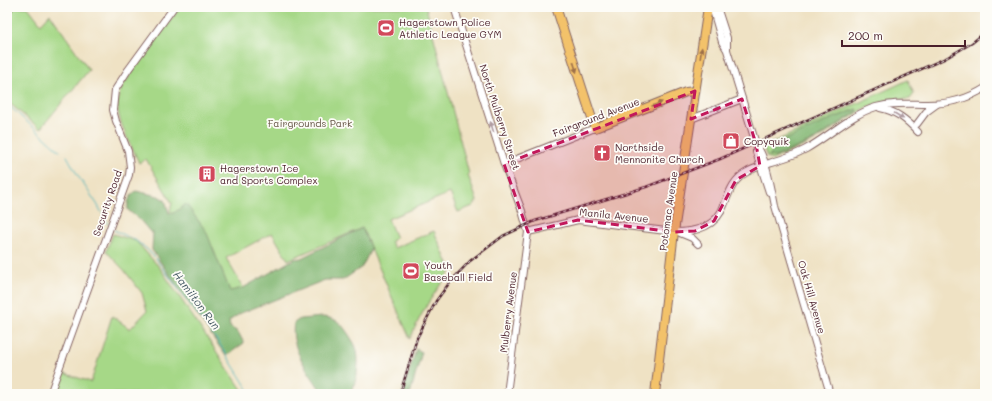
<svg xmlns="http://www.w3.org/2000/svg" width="992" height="401" viewBox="0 0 992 401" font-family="Mali,sans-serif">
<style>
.green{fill:#a6d887;stroke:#787c59}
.forest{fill:#84b874;stroke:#676c50}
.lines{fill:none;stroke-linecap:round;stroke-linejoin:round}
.stream{stroke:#41b1ba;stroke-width:1}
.minor-casing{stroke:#846361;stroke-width:8}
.major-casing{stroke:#846361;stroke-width:10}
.minor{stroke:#fff;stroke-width:6}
.major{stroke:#f3c26a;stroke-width:8}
.rail-casing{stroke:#4a1f2b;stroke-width:2.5}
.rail{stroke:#fdfcf7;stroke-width:1;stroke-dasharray:3;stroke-linecap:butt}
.oneway{fill:#9e704a}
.oneway2{fill:#ae9aa0}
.marked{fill:#c2185b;fill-opacity:0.2;stroke:#c2185b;stroke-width:3;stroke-dasharray:8 5;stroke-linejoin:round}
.labels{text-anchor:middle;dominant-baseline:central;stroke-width:3.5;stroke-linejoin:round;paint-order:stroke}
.poi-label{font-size:10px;fill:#4a1f2b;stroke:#fdfcf7;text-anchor:start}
.street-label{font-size:10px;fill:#4a1f2b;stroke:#fdfcf7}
.park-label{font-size:10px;fill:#665647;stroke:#fdfcf7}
.water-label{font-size:11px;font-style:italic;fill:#465964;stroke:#fdfcf7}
</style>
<rect width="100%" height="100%" fill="#fdfcf7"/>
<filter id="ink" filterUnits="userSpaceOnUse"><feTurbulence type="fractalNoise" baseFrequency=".025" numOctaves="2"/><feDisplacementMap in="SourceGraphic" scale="8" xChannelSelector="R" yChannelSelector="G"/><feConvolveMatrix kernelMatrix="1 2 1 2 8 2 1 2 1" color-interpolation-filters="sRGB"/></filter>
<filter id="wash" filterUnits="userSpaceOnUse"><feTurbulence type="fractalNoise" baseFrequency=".012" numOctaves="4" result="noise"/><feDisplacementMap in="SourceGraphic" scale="16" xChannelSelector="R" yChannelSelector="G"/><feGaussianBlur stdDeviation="0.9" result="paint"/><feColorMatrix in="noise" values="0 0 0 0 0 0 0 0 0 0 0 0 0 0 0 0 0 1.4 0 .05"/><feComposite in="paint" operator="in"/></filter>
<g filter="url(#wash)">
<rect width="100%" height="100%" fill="#efe2c4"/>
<g class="green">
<path d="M15 7H28L41 24 50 14 89 70 40 129 7 101V16Z"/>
<path d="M180 7H426L469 174 468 175 477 201 473 206 458 212 450 193 388 219 396 238 391 241 394 248 434 231 451 271C434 292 420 314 410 339L362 228 288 260 272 233 226 258 248 296 217 313 170 211 172 203 146 159 139 163C132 146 115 119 118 100 118 95 121 90 123 85Z"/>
<path d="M908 80 914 94 910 99 889 100 865 108 824 135 808 144 772 160 767 157 763 147Z"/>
<path d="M113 234 136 241 160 268 245 394H55L63 373 91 382 112 316 130 329 147 311 142 293 124 270 106 251Z"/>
</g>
<g class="forest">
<path d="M857 109 858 111 814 140 775 157 769 156 778 143 833 118Z"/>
<path d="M136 191 158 196 165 200 169 213H174L186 204 206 231 230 291 243 288 294 259 301 258 362 228 371 249 362 267 343 280H325L241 313 229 321 230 327 238 332 244 343 226 356 152 250 153 232 151 233 140 220 128 210C127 201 129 197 136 191Z"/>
<path d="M322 317C337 318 341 323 349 335 352 340 356 345 357 351 360 365 356 382 351 394H323C310 373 289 349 294 323L300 319Z"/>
<path d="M416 349 422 352 410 394H402Z"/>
</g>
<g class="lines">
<g class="stream">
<path d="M7 104 60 151"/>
<path d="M67 156 78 176 97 204 108 224"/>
<path d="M114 230 135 240 148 250 155 258 219 343 251 394"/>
</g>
</g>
</g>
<g filter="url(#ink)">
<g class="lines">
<g class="minor-casing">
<g id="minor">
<path d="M454 7 504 164 522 211 528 232 507 394"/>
<path d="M712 7 722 42 727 50 756 144C767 160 771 187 775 206L830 394"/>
<path d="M717 7 727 38V49"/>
<path d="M880 108C896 111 907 120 918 132"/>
<path d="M691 119 742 99"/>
<path d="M917 124 926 112 937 104"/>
<path d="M756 144V152L769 192"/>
<path d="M504 164 595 128"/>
<path d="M528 232 578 220 674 232C697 232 717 227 725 203 730 190 734 179 747 172 754 168 762 166 769 163 782 159 795 155 806 149 829 136 852 114 876 107 893 102 910 104 927 104 948 104 968 99 985 88"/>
<path d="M680 233 692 238 698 244"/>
<path d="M50 394 129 175 130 167 128 151 116 121 113 110 115 90 128 70 174 7"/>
</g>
</g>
<g class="major-casing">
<g id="major">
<path d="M556 7 595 128 686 92 695 91"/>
<path d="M7 10 9 7"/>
<path d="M655 394 674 232 708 7"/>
</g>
</g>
<use href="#minor" class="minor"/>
<use href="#major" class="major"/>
<g class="rail-casing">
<path id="rail" d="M400 394 417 338 436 301 450 282 470 261 503 236 535 221 646 187 720 159 946 58 972 43 985 32"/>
</g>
<use href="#rail" class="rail"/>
</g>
<defs><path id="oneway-solid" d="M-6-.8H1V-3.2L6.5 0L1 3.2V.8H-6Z"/></defs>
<g class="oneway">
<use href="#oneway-solid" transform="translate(701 53) rotate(-82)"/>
<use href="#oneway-solid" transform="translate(575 67) rotate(73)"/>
<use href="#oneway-solid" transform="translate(657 104) rotate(-22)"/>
</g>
<g class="oneway2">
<use href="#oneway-solid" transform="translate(716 109) rotate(-21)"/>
<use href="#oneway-solid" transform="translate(899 116) rotate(33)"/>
<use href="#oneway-solid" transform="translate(492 127) rotate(-107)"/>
</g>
</g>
<path class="marked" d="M695 91 691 119 742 99 756 144 760 166 736 180 714 221 695 231 674 232 578 220 528 232 504 164Z"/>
<defs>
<g id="stadium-square" transform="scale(0.9)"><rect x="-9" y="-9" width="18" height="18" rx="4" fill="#d1495b" stroke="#fdfcf7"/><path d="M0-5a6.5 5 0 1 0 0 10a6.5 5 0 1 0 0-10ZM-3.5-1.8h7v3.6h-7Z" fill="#fff"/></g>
<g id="shop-square" transform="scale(0.9)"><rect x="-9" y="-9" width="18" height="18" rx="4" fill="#d1495b" stroke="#fdfcf7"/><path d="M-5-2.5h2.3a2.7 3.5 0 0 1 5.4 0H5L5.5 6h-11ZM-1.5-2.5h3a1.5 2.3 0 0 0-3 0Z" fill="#fff"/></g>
<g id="church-square" transform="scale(0.9)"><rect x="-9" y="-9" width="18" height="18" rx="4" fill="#d1495b" stroke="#fdfcf7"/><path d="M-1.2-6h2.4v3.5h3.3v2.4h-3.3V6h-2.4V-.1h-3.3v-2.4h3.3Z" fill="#fff"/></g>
<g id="building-square" transform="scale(0.9)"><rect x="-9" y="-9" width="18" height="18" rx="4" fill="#d1495b" stroke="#fdfcf7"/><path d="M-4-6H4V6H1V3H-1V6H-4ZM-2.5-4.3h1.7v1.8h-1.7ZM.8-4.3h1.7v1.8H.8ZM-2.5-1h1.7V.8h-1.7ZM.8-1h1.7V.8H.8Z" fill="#fff"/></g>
</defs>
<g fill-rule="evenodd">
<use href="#stadium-square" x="386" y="28"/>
<use href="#shop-square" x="731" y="141"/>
<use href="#church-square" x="602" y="153"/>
<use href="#building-square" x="207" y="174"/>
<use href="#stadium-square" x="411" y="271"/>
</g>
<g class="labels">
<g class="poi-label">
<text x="399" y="22">Hagerstown Police<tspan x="399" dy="12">Athletic League GYM</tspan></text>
<text x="744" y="141">Copyquik</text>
<text x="615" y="147">Northside<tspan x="615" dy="12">Mennonite Church</tspan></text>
<text x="220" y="168">Hagerstown Ice<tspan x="220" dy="12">and Sports Complex</tspan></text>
<text x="424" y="265">Youth<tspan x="424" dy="12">Baseball Field</tspan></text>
</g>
<g class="street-label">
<text transform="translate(500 117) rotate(72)">North Mulberry Street</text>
<text transform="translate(596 117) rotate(-21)">Fairground Avenue</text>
<text transform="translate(107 203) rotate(-71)">Security Road</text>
<text transform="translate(668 211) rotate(-82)">Potomac Avenue</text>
<text transform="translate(614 215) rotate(6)">Manila Avenue</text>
<text transform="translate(812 297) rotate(74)">Oak Hill Avenue</text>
<text transform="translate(508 312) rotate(-83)">Mulberry Avenue</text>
</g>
<g class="park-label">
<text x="310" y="123">Fairgrounds Park</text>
</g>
<g class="water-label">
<text transform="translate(197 300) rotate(53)">Hamilton Run</text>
</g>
</g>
<rect width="992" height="401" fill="none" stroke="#fdfcf7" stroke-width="24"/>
<path d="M842 40v6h123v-6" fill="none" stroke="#4a1f2b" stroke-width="2"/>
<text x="848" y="40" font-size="12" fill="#4a1f2b" stroke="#fdfcf7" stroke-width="3" paint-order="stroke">200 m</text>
</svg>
